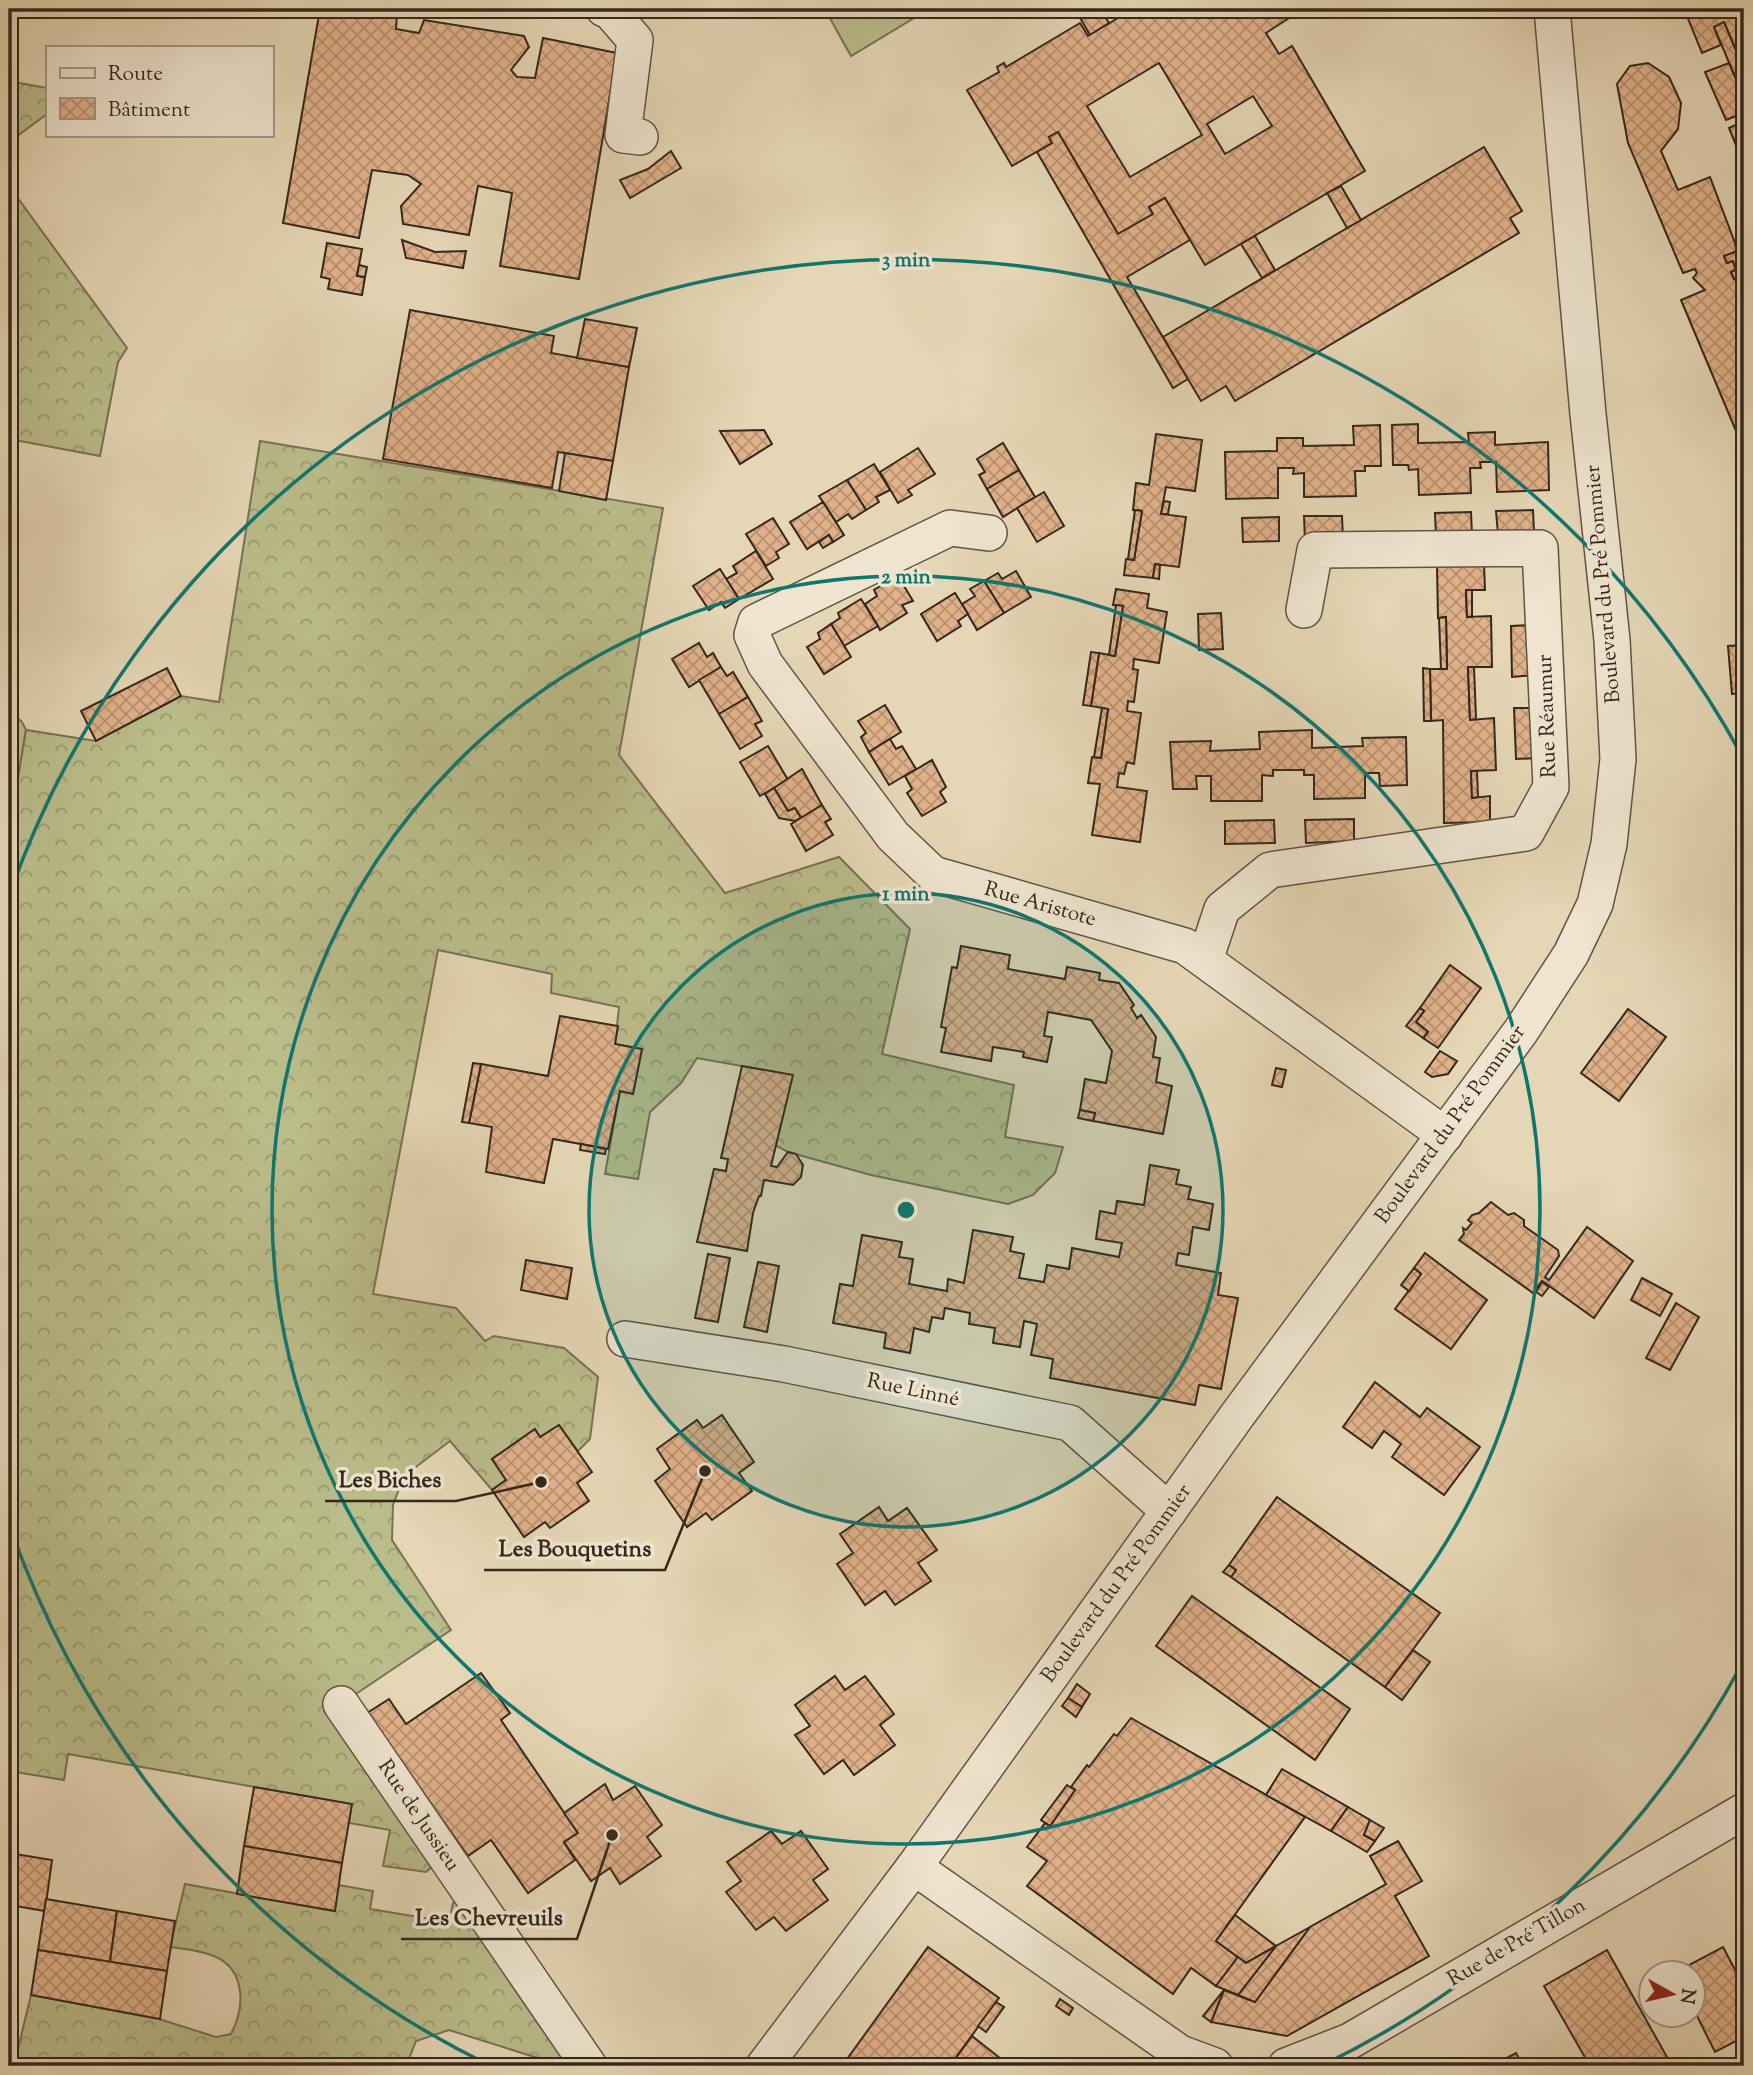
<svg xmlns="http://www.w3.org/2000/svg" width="1753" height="2075" viewBox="0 0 1753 2075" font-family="'Sorts Mill Goudy',serif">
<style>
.grass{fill:#babc8a;stroke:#777254;stroke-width:2}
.forest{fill:url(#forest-crowns);stroke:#777254;stroke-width:2}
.building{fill:url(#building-cross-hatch);stroke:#34281d;stroke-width:2;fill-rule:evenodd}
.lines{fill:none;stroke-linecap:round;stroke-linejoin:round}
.minor-casing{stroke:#605443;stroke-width:38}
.minor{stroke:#eee4cf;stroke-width:35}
.ring{fill:none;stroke:#0f766e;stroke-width:3.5}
.labels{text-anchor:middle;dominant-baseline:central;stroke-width:7;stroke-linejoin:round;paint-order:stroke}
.street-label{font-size:21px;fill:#34281d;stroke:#eee4cf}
.centre{fill:#0f766e;stroke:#eee4cf;stroke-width:3.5}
.ring-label{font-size:21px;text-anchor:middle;font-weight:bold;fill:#0f766e;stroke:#eee4cf;stroke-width:7;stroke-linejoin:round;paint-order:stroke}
.leader{fill:none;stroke:#34281d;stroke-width:2.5}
.callout-dot{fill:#34281d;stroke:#eee4cf;stroke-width:2.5}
.callout-label{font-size:23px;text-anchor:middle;font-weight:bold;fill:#34281d;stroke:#eee4cf;stroke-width:7;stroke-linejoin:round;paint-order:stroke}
</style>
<defs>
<pattern id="forest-crowns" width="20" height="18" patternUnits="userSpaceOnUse" patternTransform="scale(1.75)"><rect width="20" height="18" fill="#babc8a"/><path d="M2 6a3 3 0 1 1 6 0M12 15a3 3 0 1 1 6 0" fill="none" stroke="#989970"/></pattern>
<pattern id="building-cross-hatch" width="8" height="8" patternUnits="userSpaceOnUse" patternTransform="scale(1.75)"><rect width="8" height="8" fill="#e1b28a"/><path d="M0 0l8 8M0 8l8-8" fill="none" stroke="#b79170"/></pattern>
</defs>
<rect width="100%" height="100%" fill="#e5d6b5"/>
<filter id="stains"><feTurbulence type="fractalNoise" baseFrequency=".00286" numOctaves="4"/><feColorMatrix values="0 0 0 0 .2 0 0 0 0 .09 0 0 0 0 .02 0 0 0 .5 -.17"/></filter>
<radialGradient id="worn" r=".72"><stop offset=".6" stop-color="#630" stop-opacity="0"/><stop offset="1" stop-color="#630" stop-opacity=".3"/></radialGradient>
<g class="grass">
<path d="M821 9H929L851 56 827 13Z"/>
<path d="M9 710 22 722 26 730 9 832Z"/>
</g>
<g class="forest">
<path d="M9 81 47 88V114L9 142Z"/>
<path d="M9 186 127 348 118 362 100 456 9 439Z"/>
<path d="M260 441 663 508 619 755 725 893 839 857 910 929 882 1054 1014 1085 1005 1137 1063 1147 1055 1173 1033 1195 1008 1204 871 1175 788 1152 775 1145 792 1075 697 1058 681 1083 650 1112 638 1179 605 1174 620 1091 633 1093 642 1049 615 1044 619 1007 551 993 552 974 438 950 373 1294 456 1308 485 1341 494 1336 564 1348 598 1377 590 1439 578 1451 559 1425 540 1437 535 1430 492 1459 506 1480 492 1490 450 1441 404 1476 393 1505 392 1540 451 1630 341 1704 445 1856 426 1872 383 1866 390 1830 349 1823 351 1804 68 1754 64 1780 9 1771V832L26 730 96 741 181 696 219 702Z"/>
<path d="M185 1884 334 1911 338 1885 373 1891 370 1909 449 1922 453 1903 471 1894 589 2066H563L449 2030 416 2041 406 2066H9V2054L16 2057 31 1995 159 2019 216 2037 231 2034C246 2005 246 1965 208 1954 196 1950 183 1949 170 1947Z"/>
</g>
<g class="building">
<path d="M320 9H365L397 14 396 29 419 33 424 20 524 36 529 47 511 70 517 77 535 78 543 38 617 53 579 279 500 266 512 193 478 186 469 235 403 224 401 206 421 184 408 175 372 170 359 238 283 223Z"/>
<path d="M1075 9H1100L1109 23 1090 35Z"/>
<path d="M1133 9H1303L1266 33 1279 54 1292 46 1365 171 1205 265 1165 198 1149 207 1153 214 1118 234 1058 132 1049 137 1052 143 1012 166 967 90 999 72 997 67 1004 63 1006 67 1080 23 1088 36ZM1159 63 1202 135 1130 177 1087 106ZM1253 96 1272 126 1225 154 1207 124Z"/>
<path d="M1681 9H1744V70L1724 22 1714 27 1721 45 1702 53 1687 16 1684 18Z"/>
<path d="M1724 22 1744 70V98L1714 27Z"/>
<path d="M1648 63 1669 77 1681 103 1678 129 1661 151 1678 190 1710 177 1738 251 1724 256 1727 263 1733 261 1736 270 1731 272 1734 279 1737 277 1744 286V450L1681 300 1705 290 1693 278 1697 273 1695 269 1683 273 1628 143 1617 84 1630 66Z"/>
<path d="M1729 63 1744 98V113L1726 120 1705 72Z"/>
<path d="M1744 121V165L1729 128Z"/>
<path d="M1058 132 1118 234 1153 214 1149 207 1165 198 1190 240 1127 277 1188 379 1173 388 1037 152 1052 143 1049 137Z"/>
<path d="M1484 147 1522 211 1510 218 1519 233 1235 401 1226 386 1201 401 1163 337Z"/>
<path d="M671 151 681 168 630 198 620 180 648 169Z"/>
<path d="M1341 186 1361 220 1347 228 1327 193Z"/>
<path d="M1255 236 1275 270 1262 278 1241 244Z"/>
<path d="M402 240 435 252 466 251 463 268 406 258Z"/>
<path d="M1744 242V275L1734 279 1731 272 1736 270 1733 261 1727 263 1724 256 1738 251 1735 245Z"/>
<path d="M327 243 362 249 357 276 365 277 362 295 328 289 330 279 321 277Z"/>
<path d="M359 265 367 267 365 277 357 276Z"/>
<path d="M410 310 554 336 551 353 629 367 613 461 558 452 552 488 383 459Z"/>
<path d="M585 319 637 328 629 367 577 358Z"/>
<path d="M1418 424V443L1469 442 1468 433 1495 432V445L1548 442 1549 490 1497 492 1496 462H1480L1481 468H1470L1471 493 1419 495 1418 469 1409 470 1408 465H1393L1392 425Z"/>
<path d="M1380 425 1381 466H1365V471H1355L1356 496 1304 497V473L1293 474 1294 468H1278V498L1226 499 1225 452 1277 451V438H1303V446L1354 445 1353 426Z"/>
<path d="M764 430 772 444 740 464 720 431Z"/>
<path d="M1156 434 1202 440 1195 491 1166 487 1161 514 1186 517 1179 567 1155 564 1153 578 1124 575 1126 559 1134 560 1142 511 1133 510 1136 483 1149 485Z"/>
<path d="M1003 443 1019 470 987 489 979 475 985 472 977 459Z"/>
<path d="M918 448 935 474 908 490 912 495 898 503 880 472Z"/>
<path d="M565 453 613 461 606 500 559 491Z"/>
<path d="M874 464 890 490 876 497 879 502 866 510 847 480Z"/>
<path d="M1019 470 1035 497 1003 517 987 489Z"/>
<path d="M847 480 866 510 852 519 848 514 836 522 819 496Z"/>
<path d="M1044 492 1064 526 1037 542 1017 508Z"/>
<path d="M1164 501 1170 502 1168 514H1161Z"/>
<path d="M823 502 844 535 833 542 829 535 807 549 790 522Z"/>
<path d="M1135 510 1142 511 1134 560 1128 559Z"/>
<path d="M1533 510 1534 532 1498 534 1496 511Z"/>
<path d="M1471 512 1472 535 1436 536 1435 513Z"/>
<path d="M1304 516H1342L1343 539 1305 540Z"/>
<path d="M1279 517V541L1243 542 1242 518Z"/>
<path d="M773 518 789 544 776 552 779 558 766 566 746 534Z"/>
<path d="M829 535 833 542 823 548 819 542Z"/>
<path d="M756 551 773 579 739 599 726 579 737 573 733 566Z"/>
<path d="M1155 564 1160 565 1159 579 1153 578Z"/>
<path d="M1484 564 1485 590H1466L1467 617 1491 616 1492 667H1468L1470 720 1494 718 1496 770 1471 771 1472 798 1490 796V822L1444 823 1443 720 1431 721 1430 669H1447L1446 617 1438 618 1437 566Z"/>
<path d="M720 569 739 599 725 608 721 602 709 610 693 586Z"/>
<path d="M1016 571 1031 597 1004 613 984 581 998 573 1002 579Z"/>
<path d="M898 576 913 601 902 605 907 613 880 630 865 604 877 596 874 590Z"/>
<path d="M984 581 1004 613 977 630 962 604 975 596 970 589Z"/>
<path d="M1116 589 1149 594 1147 608 1167 612 1159 663 1134 659 1133 669 1138 670 1134 702 1128 701 1127 711 1141 713 1134 764 1127 762 1124 774 1119 773 1117 787 1147 791 1140 842 1092 835 1100 784 1088 783 1092 757 1101 758 1108 709 1091 706 1099 653 1115 656 1123 606 1113 605Z"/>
<path d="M1466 590H1472V617H1467Z"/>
<path d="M955 593 968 614 958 621 961 626 937 641 921 614Z"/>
<path d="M861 599 878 626 844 646 831 624 840 618 838 613Z"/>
<path d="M1116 605 1123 606 1115 656 1109 655Z"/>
<path d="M1221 613 1223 649 1199 650 1198 614Z"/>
<path d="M1446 617 1447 669H1441L1439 618Z"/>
<path d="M831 624 851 657 824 674 807 647 820 639 818 633Z"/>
<path d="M1534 625 1536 675 1512 677 1511 626Z"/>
<path d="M699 643 707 657 713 653 721 667 689 687 672 659Z"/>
<path d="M1744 645V705L1743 693 1732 694 1728 646Z"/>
<path d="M1091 652 1099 653 1091 706 1083 705Z"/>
<path d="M721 667 727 676 733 672 748 697 719 714 699 680Z"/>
<path d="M1468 667H1474L1476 719 1470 720Z"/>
<path d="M167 668 181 696 96 741 81 711Z"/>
<path d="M1423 668 1430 669 1431 721H1424Z"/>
<path d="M748 697 762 721 755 724 762 736 740 749 719 714Z"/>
<path d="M885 705 901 732 869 752 861 737 866 733 858 721Z"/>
<path d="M1102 708 1108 709 1101 758 1094 757Z"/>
<path d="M1514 708H1537L1538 758 1516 759Z"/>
<path d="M1312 730V748L1363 746 1362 738 1406 737 1407 785 1380 786 1379 773H1365V798L1314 799V775H1304V770H1273V776L1262 775V801H1211V776H1196L1197 789H1173L1170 742 1211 741 1210 751 1260 749 1259 732Z"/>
<path d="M890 739 896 749 902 746 916 769 889 785 869 752Z"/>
<path d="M768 746 788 780 760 796 740 762Z"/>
<path d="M932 760 946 787 940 792 946 802 922 816 907 793 912 789 905 776Z"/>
<path d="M802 769 822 805 801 818 795 808 788 811 774 788Z"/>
<path d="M1471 771H1477L1478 797 1472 798Z"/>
<path d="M774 788 788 811 795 808 801 818 795 821 779 818 765 794Z"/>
<path d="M822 805 831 819 825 822 833 835 806 851 791 824Z"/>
<path d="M1354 819V841L1306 843 1305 820Z"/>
<path d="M1274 820 1275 843 1225 844V821Z"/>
<path d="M961 946 1010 955 1008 969 1065 979 1067 967 1100 973 1099 980 1119 983 1134 1005 1131 1008 1137 1018 1141 1015 1156 1037 1153 1057 1160 1058 1156 1082 1172 1086 1163 1134 1093 1121 1095 1113 1080 1110 1085 1079 1106 1083 1112 1051 1091 1020 1048 1012 1044 1036 1052 1037 1047 1062 1023 1057 1024 1052 993 1047 991 1061 941 1052 946 1028 941 1027 952 967 957 968Z"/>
<path d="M1450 965 1481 988 1438 1048 1423 1038 1428 1032 1416 1022 1424 1011 1420 1008Z"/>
<path d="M1420 1008 1424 1011 1416 1022 1428 1032 1423 1038 1406 1026Z"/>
<path d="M1628 1009 1666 1037 1619 1101 1581 1073Z"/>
<path d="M560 1016 618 1026 615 1044 642 1049 633 1094 620 1091 608 1149 553 1139 544 1183 486 1172 492 1127 469 1123 481 1064 548 1076Z"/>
<path d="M1440 1051 1457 1061 1448 1074 1432 1077 1425 1072Z"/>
<path d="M473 1063 481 1064 469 1123 462 1122Z"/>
<path d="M742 1066 793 1075 771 1166 777 1167 788 1152 796 1154 803 1165 801 1177 793 1185 764 1180 761 1196H759L753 1213 747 1251 697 1242 714 1169 726 1171 728 1159 721 1158Z"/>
<path d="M1276 1068 1286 1070 1282 1087 1272 1085Z"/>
<path d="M1080 1110 1095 1113 1093 1121 1078 1118Z"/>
<path d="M581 1144 606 1149 605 1154 580 1150Z"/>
<path d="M1150 1165 1179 1170 1176 1184 1191 1187 1188 1199 1213 1204 1209 1230 1193 1227 1189 1255 1178 1253 1176 1265 1221 1273 1218 1295 1238 1298 1221 1389 1199 1385 1195 1405 1050 1378 1053 1359 1031 1355 1037 1324 1024 1321 1020 1347 993 1343 995 1328 969 1324 970 1313 945 1308 943 1319 932 1317 929 1332 914 1328 910 1353 884 1348 886 1333 833 1323 840 1284 853 1286 862 1235 902 1242 899 1257 913 1259 909 1284 947 1291 948 1279 964 1283 973 1230 1013 1237 1010 1251 1024 1254 1019 1278 1044 1282 1047 1265 1069 1269 1072 1248 1119 1257 1122 1243 1096 1239 1100 1211 1115 1214 1117 1201 1144 1205Z"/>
<path d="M1491 1202 1508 1215 1514 1213 1524 1220V1226L1558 1250 1559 1256 1545 1277 1549 1280 1587 1227 1633 1261 1594 1318 1542 1281 1533 1293 1459 1240 1464 1234 1463 1228 1466 1230 1472 1223 1468 1220 1472 1215 1479 1213Z"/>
<path d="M1425 1253 1487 1300 1451 1349 1395 1309 1421 1274 1414 1268Z"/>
<path d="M708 1254 730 1258 718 1322 695 1318Z"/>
<path d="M526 1260 572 1268 567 1299 521 1290Z"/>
<path d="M758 1262 779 1266 767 1332 744 1327Z"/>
<path d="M1414 1268 1421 1274 1409 1291 1401 1285Z"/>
<path d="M1642 1278 1672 1294 1660 1316 1631 1300Z"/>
<path d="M1542 1282 1549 1287 1542 1296 1536 1292Z"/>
<path d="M1676 1303 1699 1317 1670 1370 1646 1358Z"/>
<path d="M1375 1382 1420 1417 1427 1408 1480 1447 1444 1495 1392 1457 1401 1444 1384 1431 1372 1448 1343 1427Z"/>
<path d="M722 1415 754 1462 739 1473 752 1491 712 1520 706 1513 687 1527 655 1481 670 1469 657 1449 697 1420 703 1428Z"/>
<path d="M559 1425 592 1472 577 1483 589 1501 550 1528 545 1522 524 1537 492 1490 506 1480 492 1459 535 1429 540 1437Z"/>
<path d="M1277 1497 1440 1613 1385 1687 1231 1577 1236 1570 1229 1565Z"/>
<path d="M879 1507 888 1521 907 1508 937 1550 918 1563 931 1581 895 1605 885 1591 865 1605 837 1564 853 1553 840 1534Z"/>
<path d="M1229 1565 1236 1570 1231 1577 1223 1572Z"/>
<path d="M1192 1596 1350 1709 1315 1760 1156 1646Z"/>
<path d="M1413 1650 1430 1662 1402 1700 1385 1687Z"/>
<path d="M481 1673 510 1713 501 1720 578 1833 564 1842 575 1860 528 1893 491 1840 468 1856 367 1713 389 1699 406 1724Z"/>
<path d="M835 1676 845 1690 865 1676 894 1714 880 1725 895 1745 854 1775 843 1760 824 1774 795 1735 810 1726 795 1705Z"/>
<path d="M1077 1684 1090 1694 1082 1707 1068 1698Z"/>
<path d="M1068 1698 1082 1707 1076 1717 1062 1706Z"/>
<path d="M1131 1718 1305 1817 1216 1941 1238 1957 1216 1986 1191 1968 1173 1994 1027 1886 1047 1861 1027 1847 1045 1823 1050 1826 1075 1790 1071 1787 1087 1765 1089 1767 1114 1734 1117 1736Z"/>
<path d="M1282 1769 1348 1807 1331 1831 1266 1795Z"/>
<path d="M605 1784 613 1800 635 1786 662 1825 647 1837 661 1856 620 1884 610 1868 591 1881 564 1842 578 1833 564 1813Z"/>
<path d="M1067 1785 1075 1790 1050 1826 1041 1820Z"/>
<path d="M254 1787 352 1804 342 1863 244 1846Z"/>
<path d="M1348 1807 1370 1820 1364 1835 1375 1841 1367 1852 1331 1831Z"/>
<path d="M1370 1820 1384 1828 1375 1841 1364 1835Z"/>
<path d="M771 1831 782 1844 801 1831 828 1869 813 1880 828 1900 786 1931 774 1917 756 1930 726 1892 741 1881 727 1862Z"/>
<path d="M1398 1841 1422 1881 1395 1896 1429 1956 1287 2036 1211 2022 1224 1990 1255 2002 1310 1927 1386 1884 1370 1856Z"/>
<path d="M244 1846 342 1863 335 1911 237 1894Z"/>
<path d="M9 1853 52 1860 45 1911 9 1905Z"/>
<path d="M46 1899 117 1911 110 1962 38 1950Z"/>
<path d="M117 1911 175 1921 167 1971 110 1962Z"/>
<path d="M1235 1915 1276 1946 1246 1963 1216 1941Z"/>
<path d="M1310 1927 1255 2002 1238 1995 1276 1946Z"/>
<path d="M1276 1946 1238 1995 1216 1986 1238 1957 1246 1963Z"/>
<path d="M928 1947 999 1998 996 2002 950 2066H842Z"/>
<path d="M1723 1947 1744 1987V2037L1715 2052 1694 2010V1974L1674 1973Z"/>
<path d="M38 1950 167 1971 160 2019 31 1995Z"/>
<path d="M1607 1950 1672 2066H1590L1544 1986Z"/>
<path d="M1224 1990 1211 2022 1203 2016Z"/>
<path d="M1060 1999 1073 2008 1069 2015 1056 2006Z"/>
<path d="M996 2002 1004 2007 986 2032 978 2026Z"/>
<path d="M972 2036 1010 2066H950Z"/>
<path d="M1516 2053 1523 2066H1491Z"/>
</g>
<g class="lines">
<g class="minor-casing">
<g id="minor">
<path d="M604 9 609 10 635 40 623 135 640 137"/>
<path d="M989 533 950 528 756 622 752 635 765 664 893 836 933 874 1185 946 1445 1135"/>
<path d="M1205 960 1222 909 1270 870 1526 833 1551 787 1540 548 1315 550 1304 610"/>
<path d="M625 1339 784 1364 1070 1423 1169 1511"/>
<path d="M341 1704 589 2066"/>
<path d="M914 1867 1180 2053 1215 2066"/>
<path d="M764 2066 914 1867 1236 1417 1521 1031 1571 954 1595 904 1609 844 1618 759 1612 640 1588 414 1552 9"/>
<path d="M1286 2066 1350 2041 1744 1811"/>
</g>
</g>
<use href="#minor" class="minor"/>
</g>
<circle cx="906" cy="1210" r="317" fill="#0f766e" fill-opacity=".12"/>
<g class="ring">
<circle cx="906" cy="1210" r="317"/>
<circle cx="906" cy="1210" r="634"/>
<path d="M1742 1664A951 951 0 0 1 1323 2065M489 2065A951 951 0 0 1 10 1527M10 893A951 951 0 0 1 1742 756"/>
</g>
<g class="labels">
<g class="street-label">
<text transform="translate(1604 584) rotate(-95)">Boulevard du Pré Pommier</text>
<text transform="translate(1548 716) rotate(-92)">Rue Réaumur</text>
<text transform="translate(1040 905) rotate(16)">Rue Aristote</text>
<text transform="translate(1451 1125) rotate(-54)">Boulevard du Pré Pommier</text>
<text transform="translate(913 1391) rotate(12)">Rue Linné</text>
<text transform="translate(1117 1584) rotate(-54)">Boulevard du Pré Pommier</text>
<text transform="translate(418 1816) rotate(56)">Rue de Jussieu</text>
<text transform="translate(1517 1943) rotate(-30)">Rue de Pré Tillon</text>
</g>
</g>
<circle cx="906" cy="1210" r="10" class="centre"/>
<g class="ring-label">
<text x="906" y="266">3 min</text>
<text x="906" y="583">2 min</text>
<text x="906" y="900">1 min</text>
</g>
<path class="leader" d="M541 1482L456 1501H325M705 1471L665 1570H484M612 1835L577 1939H401"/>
<g class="callout-dot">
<circle cx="541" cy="1482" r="7"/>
<circle cx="705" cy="1471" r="7"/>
<circle cx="612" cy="1835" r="7"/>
</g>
<g class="callout-label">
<text x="390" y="1487">Les Biches</text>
<text x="575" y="1556">Les Bouquetins</text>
<text x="489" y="1925">Les Chevreuils</text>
</g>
<rect width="1753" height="2075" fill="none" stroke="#e5d6b5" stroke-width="35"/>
<rect x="10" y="10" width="1732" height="2054" fill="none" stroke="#34281d" stroke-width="3.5"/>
<rect x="18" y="18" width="1718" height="2040" fill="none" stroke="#34281d" stroke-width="2"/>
<rect x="46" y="46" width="228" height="91" fill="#eee4cf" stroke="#a49988" stroke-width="2"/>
<rect x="60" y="68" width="35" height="10" fill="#eee4cf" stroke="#a49988" stroke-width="2"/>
<text x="108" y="80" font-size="21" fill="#34281d">Route</text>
<rect x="60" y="98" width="35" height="21" fill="url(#building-cross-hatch)" stroke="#a49988" stroke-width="2"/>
<text x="108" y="116" font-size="21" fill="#34281d">Bâtiment</text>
<g transform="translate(1672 1994) rotate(98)"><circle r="33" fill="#eee4cf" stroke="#a49988" stroke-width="2"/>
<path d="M0-5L12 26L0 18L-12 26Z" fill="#8f2418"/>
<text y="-10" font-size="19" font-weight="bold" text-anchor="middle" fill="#34281d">N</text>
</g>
<rect width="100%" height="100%" filter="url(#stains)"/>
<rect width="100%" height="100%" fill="url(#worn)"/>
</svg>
